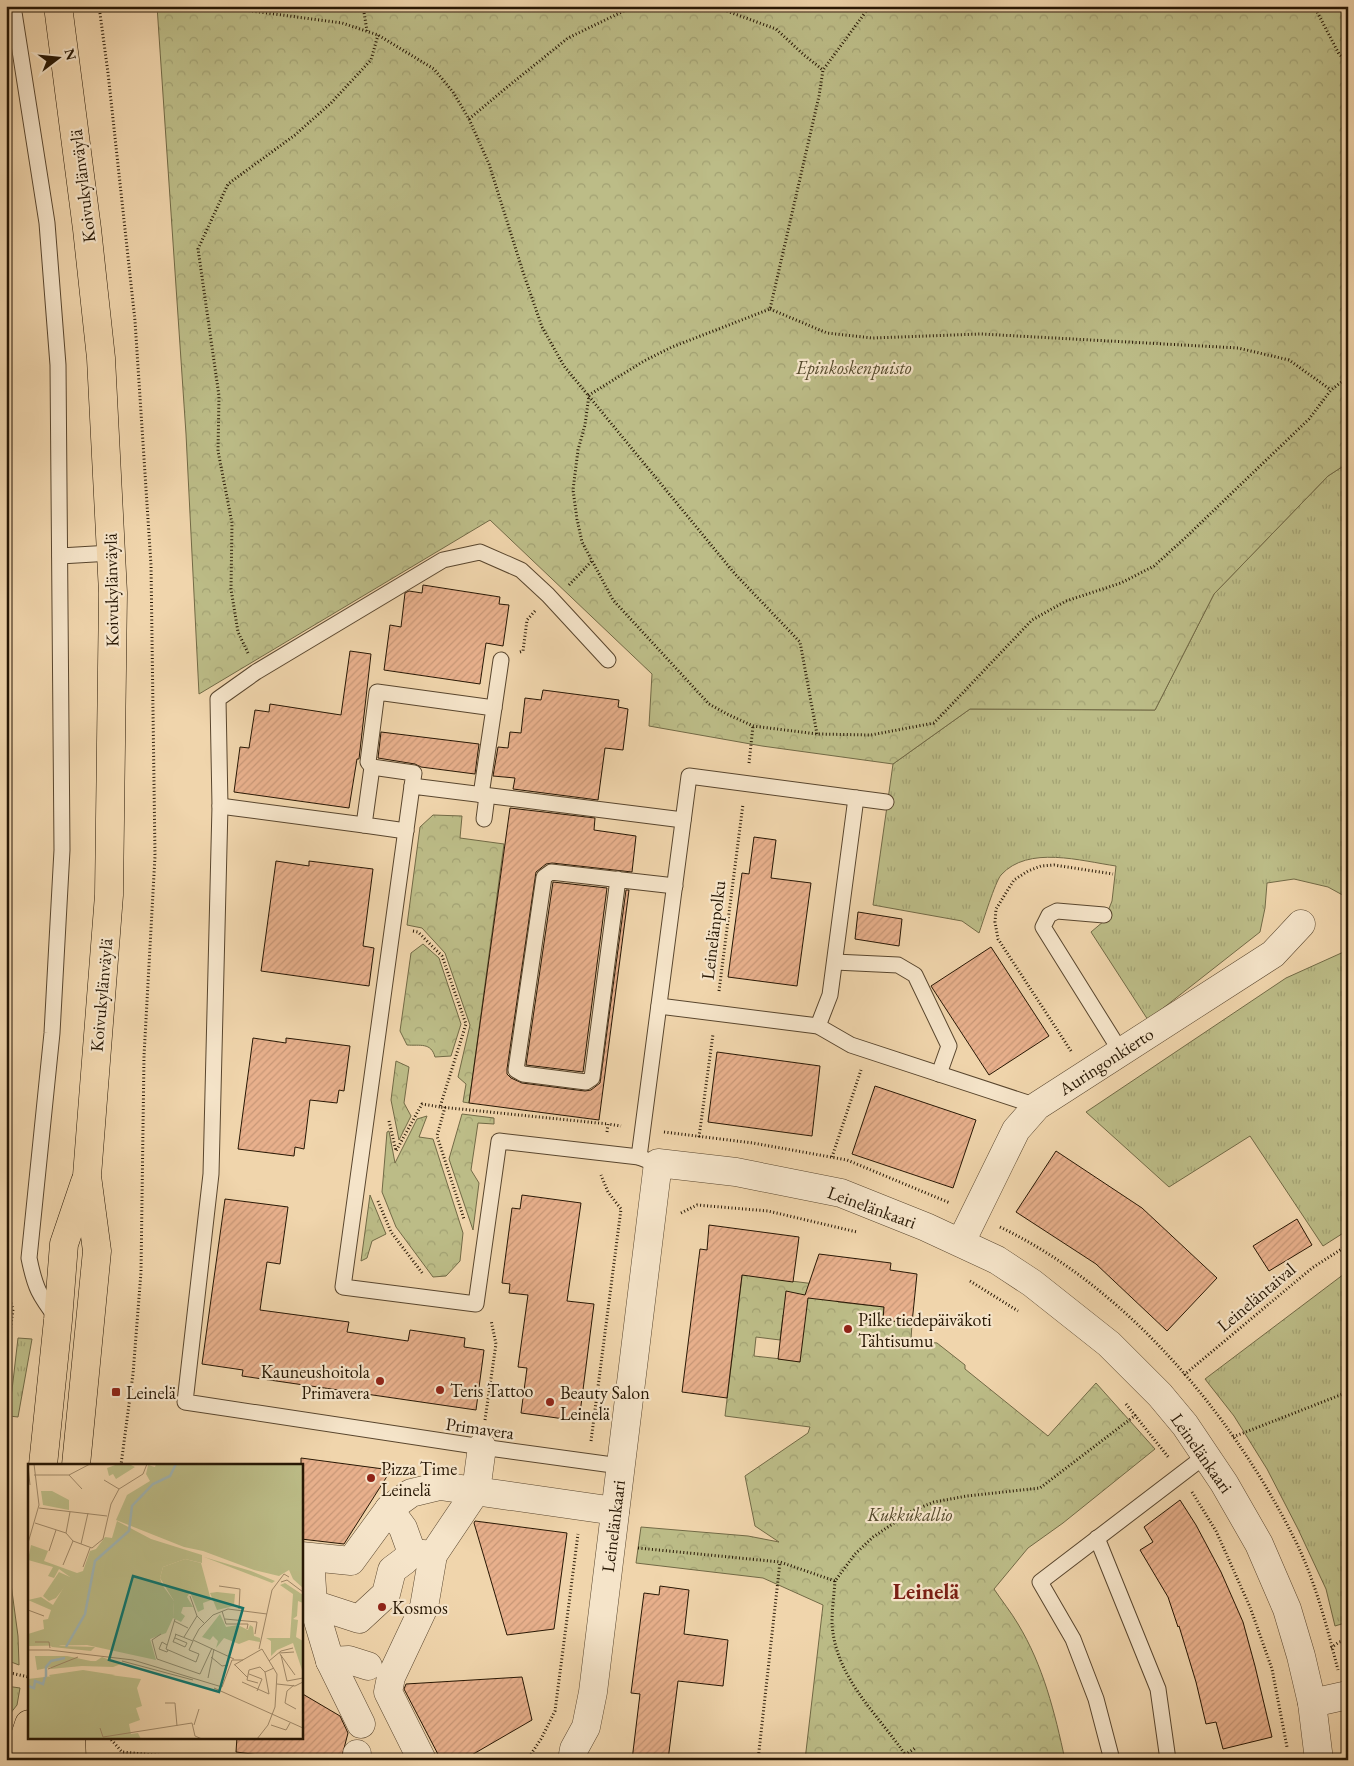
<svg xmlns="http://www.w3.org/2000/svg" width="1354" height="1766" viewBox="0 0 1354 1766" font-family="'EB Garamond',serif">
<style>
.grass{fill:url(#grass-tufts);stroke:#726a46}
.forest{fill:url(#forest-crowns);stroke:#726a46;fill-rule:evenodd}
.building{fill:url(#building-hatch);stroke:#271704}
.lines{fill:none;stroke-linecap:round;stroke-linejoin:round}
.lane-casing{stroke:#59462e;stroke-width:17}
.street-casing{stroke:#59462e;stroke-width:29}
.primary-casing{stroke:#271704;stroke-width:29}
.path{stroke:#271704;stroke-width:3;stroke-dasharray:1 2.5;stroke-linecap:butt}
.lane{stroke:#f5e4c9;stroke-width:15}
.street{stroke:#f5e4c9;stroke-width:28}
.primary{stroke:#f0d5ac;stroke-width:28}
.poi-dot{fill:#8f2418;stroke:#f5e4c9;stroke-width:2}
.labels{text-anchor:middle;dominant-baseline:central;stroke-width:4.5;stroke-linejoin:round;paint-order:stroke}
.street-label{font-size:18px;fill:#271704;stroke:#f5e4c9}
.park-label{font-size:18px;font-style:italic;fill:#54492b;stroke:#f5e4c9}
.poi-label{font-size:18px;fill:#271704;stroke:#f5e4c9;text-anchor:start}
.district-label{font-size:22px;font-weight:bold;fill:#7a1f14;stroke:#f5e4c9}
.inset-river{fill:none;stroke:#a0b6b5;stroke-width:2.5}
.inset-road{fill:none;stroke:#a08969;stroke-width:1}
.view{fill:#0f766e;fill-opacity:0.15;stroke:#0f766e;stroke-width:2.5}
.inset-edge{fill:none;stroke:#271704;stroke-width:2.5}
</style>
<defs>
<pattern id="grass-tufts" width="24" height="20" patternUnits="userSpaceOnUse" patternTransform="scale(1.25)"><rect width="24" height="20" fill="#bcbc87"/><path d="M3 7l-1-3M5 7V3M7 7l1-3M15 17l-1-3M17 17v-4M19 17l1-3" fill="none" stroke="#a2a173"/></pattern>
<pattern id="forest-crowns" width="20" height="18" patternUnits="userSpaceOnUse" patternTransform="scale(1.25)"><rect width="20" height="18" fill="#bcbc87"/><path d="M2 6a3 3 0 1 1 6 0M12 15a3 3 0 1 1 6 0" fill="none" stroke="#a2a173"/></pattern>
<pattern id="building-hatch" width="6" height="6" patternUnits="userSpaceOnUse" patternTransform="scale(1.25)"><rect width="6" height="6" fill="#e8b08c"/><path d="M-1 1l2-2M0 6l6-6M5 7l2-2" fill="none" stroke="#c79777"/></pattern>
</defs>
<rect width="100%" height="100%" fill="#f0d5ac"/>
<filter id="stains"><feTurbulence type="fractalNoise" baseFrequency=".004" numOctaves="4"/><feColorMatrix values="0 0 0 0 .2 0 0 0 0 .09 0 0 0 0 .02 0 0 0 .5 -.17"/></filter>
<radialGradient id="worn" r=".72"><stop offset=".6" stop-color="#630" stop-opacity="0"/><stop offset="1" stop-color="#630" stop-opacity=".3"/></radialGradient>
<g class="grass">
<path d="M1348 463V898L1328 887 1294 879 1267 883 1265 908 1260 932 1148 1020 1091 932 1104 921 1112 901 1116 866C1081 861 1028 845 1001 875 995 882 983 922 979 933L962 921 873 905 893 764 970 709 1155 710 1214 594 1328 476Z"/>
<path d="M1348 950V1230L1323 1246 1250 1136 1169 1187 1086 1112 1286 978Z"/>
<path d="M1348 1271V1622L1335 1626 1326 1589 1298 1529 1267 1469 1234 1416 1205 1379Z"/>
<path d="M18 1338 32 1339 18 1417 9 1416Z"/>
<path d="M11 1584 18 1636 19 1665 6 1660V1594L8 1587Z"/>
<path d="M6 1686 20 1688 17 1705 6 1719Z"/>
</g>
<g class="forest">
<path d="M157 6H1348V463L1328 476 1214 594 1155 710 970 709 893 764 762 746 649 726 652 674 490 520 199 694 186 434Z"/>
<path d="M433 815 462 816 460 838 504 844 469 1103 463 1102 466 1084 458 1077 470 1025 445 953 422 928 407 925 420 827Z"/>
<path d="M423 944 439 958 461 1024 451 1056 435 1057C431 1042 420 1046 407 1045L400 1031 411 953Z"/>
<path d="M396 1061 409 1067 404 1103 411 1116 399 1140 391 1100Z"/>
<path d="M462 1114 494 1118V1124L478 1123 471 1170 479 1183 473 1230 449 1159Z"/>
<path d="M427 1116 419 1137 433 1139 463 1233 460 1261 446 1276 433 1277 396 1227 382 1192 387 1132 389 1131 395 1163 417 1119Z"/>
<path d="M370 1195 386 1234 372 1241 367 1258 361 1261Z"/>
<path d="M743 1268 767 1278 839 1287 838 1302 884 1307 883 1320 912 1323 911 1340 937 1343 965 1365V1369L1048 1436 1096 1383 1155 1449 1063 1523 1028 1548 994 1589C1002 1601 1011 1612 1018 1624 1043 1665 1055 1713 1065 1760H805L823 1605 763 1578 636 1563 641 1527 748 1536 779 1542 755 1526 745 1476 808 1433 810 1427 725 1416ZM783 1315 799 1361 754 1356 756 1337 780 1340Z"/>
</g>
<g class="building">
<path d="M423 585 500 597 499 604 509 605 503 646 486 643 480 684 384 670 390 625 401 627 405 593 409 591 422 593Z"/>
<path d="M350 651 371 654 359 759H357L349 808 234 792 240 747 249 748 255 710 269 712 270 704 341 715Z"/>
<path d="M543 690 619 700 618 707 628 709 623 750 605 748 598 800 513 789 515 778 493 776 498 747 508 748 510 732 521 733 525 698 541 700Z"/>
<path d="M381 732 479 744 475 774 421 767 415 764 378 758Z"/>
<path d="M510 808 595 818 594 830 636 836 632 872 552 863 546 864 536 872 507 1069V1074L511 1078 522 1083 585 1091 591 1090 600 1083 626 890H629L599 1120 469 1103Z"/>
<path d="M754 837 776 840 771 878 811 883 797 986 728 977 742 873 749 874Z"/>
<path d="M276 861 309 866V861L373 869 363 946 374 948 369 986 261 971Z"/>
<path d="M553 882 607 888 583 1072 526 1065Z"/>
<path d="M858 912 902 919 899 946 855 939Z"/>
<path d="M991 947 1049 1036 989 1075 931 986Z"/>
<path d="M253 1038 286 1043V1038L350 1046 344 1091 339 1090 337 1103 310 1100 304 1149 295 1147 294 1156 238 1149Z"/>
<path d="M717 1052 820 1066 812 1136 708 1122Z"/>
<path d="M875 1086 976 1120 953 1188 852 1154Z"/>
<path d="M1056 1151 1142 1208 1217 1278 1167 1331 1096 1264 1016 1212Z"/>
<path d="M522 1195 581 1203 567 1301 594 1304 579 1421 521 1413 527 1368 518 1367 528 1295 509 1293 510 1284 502 1283 512 1208 520 1209Z"/>
<path d="M225 1199 288 1207 280 1264 267 1262 260 1310 349 1322 347 1332 408 1341 410 1330 465 1338 464 1347 484 1350 476 1410 242 1376 243 1370 202 1364Z"/>
<path d="M1297 1219 1312 1245 1269 1271 1253 1246Z"/>
<path d="M709 1225 799 1237 793 1282 742 1275 727 1398 682 1392 700 1249 707 1250Z"/>
<path d="M819 1254 891 1263 890 1270 917 1274 912 1323 883 1320 884 1307 808 1298 800 1362 778 1359 786 1291 805 1295Z"/>
<path d="M301 1458 391 1470 344 1544 301 1539Z"/>
<path d="M1180 1500 1196 1525 1221 1572 1243 1622 1255 1666 1272 1737 1223 1749 1216 1722 1206 1724 1196 1682 1179 1626 1178 1627 1168 1597 1140 1550 1153 1542 1144 1527Z"/>
<path d="M475 1521 567 1533 554 1629 507 1635 474 1523Z"/>
<path d="M660 1586 689 1590 684 1634 728 1640 723 1686 678 1681 668 1760H632L640 1694 631 1693 644 1593 659 1595Z"/>
<path d="M522 1677 532 1720 463 1760H441L404 1689 406 1684Z"/>
<path d="M301 1693 340 1716 348 1733 341 1760H299L236 1752 237 1737H301Z"/>
</g>
<g class="lines">
<g class="lane-casing">
<g id="lane">
<path d="M13 6 47 223 58 365 62 850 52 1033 29 1258C35 1288 39 1295 58 1320"/>
<path d="M60 556 111 553"/>
<path d="M608 660 548 595 521 570 480 552 443 560 256 672 218 699 220 806 211 1174 185 1402 482 1447 620 1466"/>
<path d="M494 708 501 660"/>
<path d="M372 767 414 773 412 786"/>
<path d="M220 806 364 825"/>
<path d="M484 819 487 796"/>
<path d="M406 831 364 825 372 767 368 762 377 692 494 708 481 795"/>
<path d="M618 879 592 1078 586 1082 523 1074 516 1070 544 877 551 872 675 886"/>
<path d="M1104 915 1057 911 1049 915 1043 927 1121 1052"/>
<path d="M835 962 898 965 915 975 949 1046 939 1074"/>
<path d="M659 1006 818 1026 851 1045 1037 1106"/>
<path d="M818 1026 830 995 856 798"/>
<path d="M639 1157 499 1141 476 1304 343 1287 412 786 683 820"/>
<path d="M649 1161 639 1157 689 776 886 802"/>
<path d="M1097 1538 1158 1689 1168 1760"/>
<path d="M1112 1760 1096 1699 1073 1639 1040 1582 1205 1456"/>
</g>
</g>
<g class="street-casing">
<g id="street">
<path d="M961 1242 1016 1130 1037 1106 1273 954 1301 924"/>
<path d="M389 1509 403 1528 412 1553"/>
<path d="M301 1556 351 1561 389 1509 411 1493 440 1486 615 1511"/>
<path d="M310 1558 313 1604 330 1661 361 1724"/>
<path d="M313 1604 359 1619 386 1594 392 1570 404 1561 412 1553 433 1555"/>
<path d="M330 1661 349 1660 368 1666"/>
<path d="M1312 1703 1348 1695"/>
<path d="M357 1760V1754"/>
<path d="M422 1760 388 1692 391 1677 424 1607 433 1555 476 1491 482 1447"/>
<path d="M572 1760 574 1749 586 1727 593 1692 658 1163 736 1172 841 1193 926 1227 997 1260 1032 1283 1109 1344 1160 1395 1185 1425 1224 1483 1259 1544 1287 1609 1301 1656 1312 1703 1319 1760"/>
</g>
</g>
<g class="primary-casing">
<g id="primary">
<path d="M58 6 87 229 101 358 113 593 109 895 87 1176 97 1251 76 1465"/>
<path d="M43 1465 58 1320 64 1244 85 1182"/>
<path d="M71 1737 72 1760"/>
<path d="M21 1748 29 1724"/>
<path d="M6 1755C28 1745 45 1745 64 1760"/>
</g>
</g>
<g class="path">
<path d="M99 6 108 73 135 321 151 565 155 856 144 1056 141 1272 133 1374 121 1465"/>
<path d="M214 6 342 23 378 35 434 69 453 92 469 119 489 164 523 272 542 327 564 366 735 574 800 642 817 734"/>
<path d="M363 6 367 31"/>
<path d="M703 6 724 10 776 29 804 55 823 70"/>
<path d="M870 6 823 70 819 96 770 309 672 347 644 361 589 395 585 425 578 450 573 490 577 519 582 542 613 600 709 704 727 714 753 726 817 734 871 735 934 723 1032 620 1066 601 1121 583 1154 566 1185 538 1309 419 1331 390 1348 377"/>
<path d="M1314 6 1339 54 1348 63"/>
<path d="M469 119 506 88 568 38 634 6"/>
<path d="M770 309 827 333 872 338 981 334 1238 348 1289 360 1331 390"/>
<path d="M569 585 592 561"/>
<path d="M520 652 523 651 527 620 535 611"/>
<path d="M248 653 238 632 231 589 232 523 218 451 219 396 198 249 228 184 295 135 331 103 371 60 378 35"/>
<path d="M749 763 753 726"/>
<path d="M413 931 418 932 442 956 466 1024 440 1107 608 1124"/>
<path d="M719 991 743 804"/>
<path d="M1071 1051 998 939 995 922 996 909 1014 880 1028 871 1041 866 1054 865 1113 874"/>
<path d="M445 1107 437 1136 464 1219"/>
<path d="M389 1121 396 1151 422 1104 440 1107"/>
<path d="M607 1132 608 1124 621 1126"/>
<path d="M664 1132 753 1143 847 1160 950 1203"/>
<path d="M699 1137 713 1034"/>
<path d="M832 1157 861 1070"/>
<path d="M378 1201 391 1232 423 1274"/>
<path d="M681 1213 697 1205 768 1211 857 1232"/>
<path d="M1000 1227C1129 1289 1235 1418 1297 1544 1316 1584 1327 1627 1338 1670"/>
<path d="M970 1281 1018 1311"/>
<path d="M6 1290 13 1309 6 1365"/>
<path d="M1184 1375 1312 1268 1348 1245"/>
<path d="M1126 1404 1169 1458"/>
<path d="M485 1420 496 1344 491 1320"/>
<path d="M1233 1437 1348 1392"/>
<path d="M591 1441 621 1209 608 1192 601 1175"/>
<path d="M6 1485V1488"/>
<path d="M1192 1492 1216 1531 1250 1607 1272 1669 1287 1747"/>
<path d="M638 1548 780 1562 835 1581 855 1554 873 1537 912 1511 934 1502 967 1496 1040 1488 1137 1414"/>
<path d="M835 1581C834 1595 832 1609 832 1623 835 1679 880 1716 909 1760"/>
<path d="M1331 1648 1339 1642 1348 1640"/>
<path d="M6 1672 29 1677"/>
<path d="M109 1737 122 1752 208 1760"/>
<path d="M905 1755 915 1748"/>
<path d="M527 1760 541 1739 555 1711 578 1534"/>
<path d="M758 1760 780 1562"/>
</g>
<use href="#lane" class="lane"/>
<use href="#street" class="street"/>
<use href="#primary" class="primary"/>
</g>
<g class="poi-dot">
<circle cx="848" cy="1329" r="5"/>
<circle cx="380" cy="1381" r="5"/>
<circle cx="440" cy="1390" r="5"/>
<rect x="111" y="1387" width="10" height="10" rx="2.5"/>
<circle cx="550" cy="1402" r="5"/>
<circle cx="371" cy="1478" r="5"/>
<circle cx="382" cy="1607" r="5"/>
</g>
<g class="labels">
<g class="street-label">
<text transform="translate(82 186) rotate(-97)">Koivukylänväylä</text>
<text transform="translate(111 590) rotate(-91)">Koivukylänväylä</text>
<text transform="translate(713 930) rotate(-83)">Leinelänpolku</text>
<text transform="translate(101 995) rotate(-85)">Koivukylänväylä</text>
<text transform="translate(1106 1061) rotate(-33)">Auringonkierto</text>
<text transform="translate(872 1207) rotate(20)">Leinelänkaari</text>
<text transform="translate(1256 1297) rotate(-40)">Leineläntaival</text>
<text transform="translate(480 1428) rotate(8)">Primavera</text>
<text transform="translate(1202 1453) rotate(55)">Leinelänkaari</text>
<text transform="translate(613 1526) rotate(-83)">Leinelänkaari</text>
</g>
<g class="park-label">
<text x="854" y="367">Epinkoskenpuisto</text>
<text x="910" y="1514">Kukkukallio</text>
</g>
<g class="poi-label">
<text x="858" y="1319">Pilke tiedepäiväkoti<tspan x="858" dy="21">Tähtisumu</tspan></text>
<text x="370" y="1371" text-anchor="end">Kauneushoitola<tspan x="370" dy="21">Primavera</tspan></text>
<text x="450" y="1390">Teris Tattoo</text>
<text x="126" y="1392">Leinelä</text>
<text x="560" y="1392">Beauty Salon<tspan x="560" dy="21">Leinelä</tspan></text>
<text x="381" y="1468">Pizza Time<tspan x="381" dy="21">Leinelä</tspan></text>
<text x="392" y="1607">Kosmos</text>
</g>
<g class="district-label">
<text x="926" y="1591">Leinelä</text>
</g>
</g>
<g transform="translate(28 1464)">
<rect width="275" height="275" fill="#f0d5ac"/>
<path d="M157 95 173 99 183 136 175 139 176 145 170 148 162 128 159 133 165 143H155L153 149 157 152 153 158 145 154 146 137 132 114 135 103ZM189 128 207 130 206 142 189 146 182 129ZM14 174 33 182 67 183 63 187 24 183ZM74 193 93 200 85 203 54 202 22 205 30 199 68 197ZM55 206 87 211 37 230 21 211Z" fill="#bcbc87"/>
<path d="M90 0H101L107 3 88 15 85 10 81 12 79 4ZM128 0H275V124L265 115 261 106 251 112 226 106 175 87 156 83 88 56 99 31 122 17 118 10 120 1 127 3ZM13 27H24L41 36V46L15 41ZM89 57 123 75 174 91V99L157 95 135 103 132 114 135 122 146 137 145 154 138 169 122 175 128 196 59 181 1 182 0 170 16 165 15 156 20 155 23 146 0 136 13 133 25 141 42 113 31 105 26 114 20 112 25 103 0 96 3 81 20 87 16 97 49 109 55 107 62 87 68 85 77 73 84 74ZM176 93 223 107 247 117 244 119ZM156 112 170 113 171 116 155 121 149 115ZM257 119 275 131V139L270 137 269 152 265 155 270 156 268 173 275 177V209L265 179 249 186 243 192V177L238 174H262L265 130 252 121ZM192 150 198 163 210 161 220 166 222 161 225 163 226 172 232 174V178L221 176 211 180 196 174 188 184 190 177 185 172 182 176 174 173ZM7 192H39L77 200 34 201 9 206ZM59 208 113 215 109 224 114 242 108 244 112 256 101 260 103 270 110 269 113 275H0V215Z" fill="#bcbc87"/>
<path d="M31 108 42 113V116L28 134 21 137 15 132Z" fill="#bcbc87"/>
<path class="inset-river" d="M38 183 57 150 67 97 101 67 104 42 125 20 142 12 148 0M18 213V203L23 197 37 194M0 222 6 224 7 217 15 220 17 213"/>
<path class="inset-road" d="M0 2 2 21M6 11H41L62 0M41 11 54 25M76 16 91 25M11 44 79 52M7 59 38 69 45 77 64 84 75 75 83 40 91 25 115 10 119 0M38 69 42 48M0 79 11 41 6 0M53 80 60 49M21 87 28 66M35 101 45 77M55 103 62 84M253 118 259 116 275 128M191 122 212 125 211 145M162 132 169 152 176 159M0 146 16 152M194 147 198 160H220L219 165M147 155 138 185 168 198 171 190 161 186 165 177M197 155 229 158 227 170M146 157 160 164M133 170 124 176 129 195 172 210 184 184M147 170 165 177M156 173 169 152M147 174 159 179 157 183 146 178H145L147 173 148 170M7 178H21L22 184M139 181 134 178 131 185 139 188 140 186M231 185 244 126 256 110 261 113M0 186H21L105 196 194 223M251 189 266 188M252 190 267 211M253 191 259 217 275 214M183 193 194 202 200 201M206 195 165 176 171 165 185 151 200 145 239 150M94 197 165 216M241 197 253 187 265 184M206 201 234 185 249 210 247 243 240 261 229 275M207 201 219 213M20 205 50 193M221 210 234 215 229 227M180 214 186 185M214 218 241 230M230 219 219 216 221 206 232 203 237 208M249 220 267 222 275 218M266 221 259 227 257 239 268 245M194 223 204 196H215M186 224 275 264M241 230 237 208 246 204M137 239H147L149 262M166 261 171 245M243 261 258 266 262 259M72 264 75 273 164 259 167 272 174 275"/>
<path class="view" d="M105 112 215 144 191 228 81 196Z"/>
<rect width="275" height="275" class="inset-edge"/>
</g>
<rect width="1354" height="1766" fill="none" stroke="#f0d5ac" stroke-width="25"/>
<rect x="8" y="8" width="1339" height="1751" fill="none" stroke="#271704" stroke-width="2.5"/>
<rect x="12" y="12" width="1329" height="1741" fill="none" stroke="#271704"/>
<g transform="translate(58 58) rotate(74)" stroke="#f5e4c9" stroke-width="4" paint-order="stroke">
<path d="M0-4L9 19L0 12L-9 19Z" fill="#271704"/>
<text y="-8" font-size="14" font-weight="bold" text-anchor="middle" fill="#271704">N</text>
</g>
<rect width="100%" height="100%" filter="url(#stains)"/>
<rect width="100%" height="100%" fill="url(#worn)"/>
</svg>
